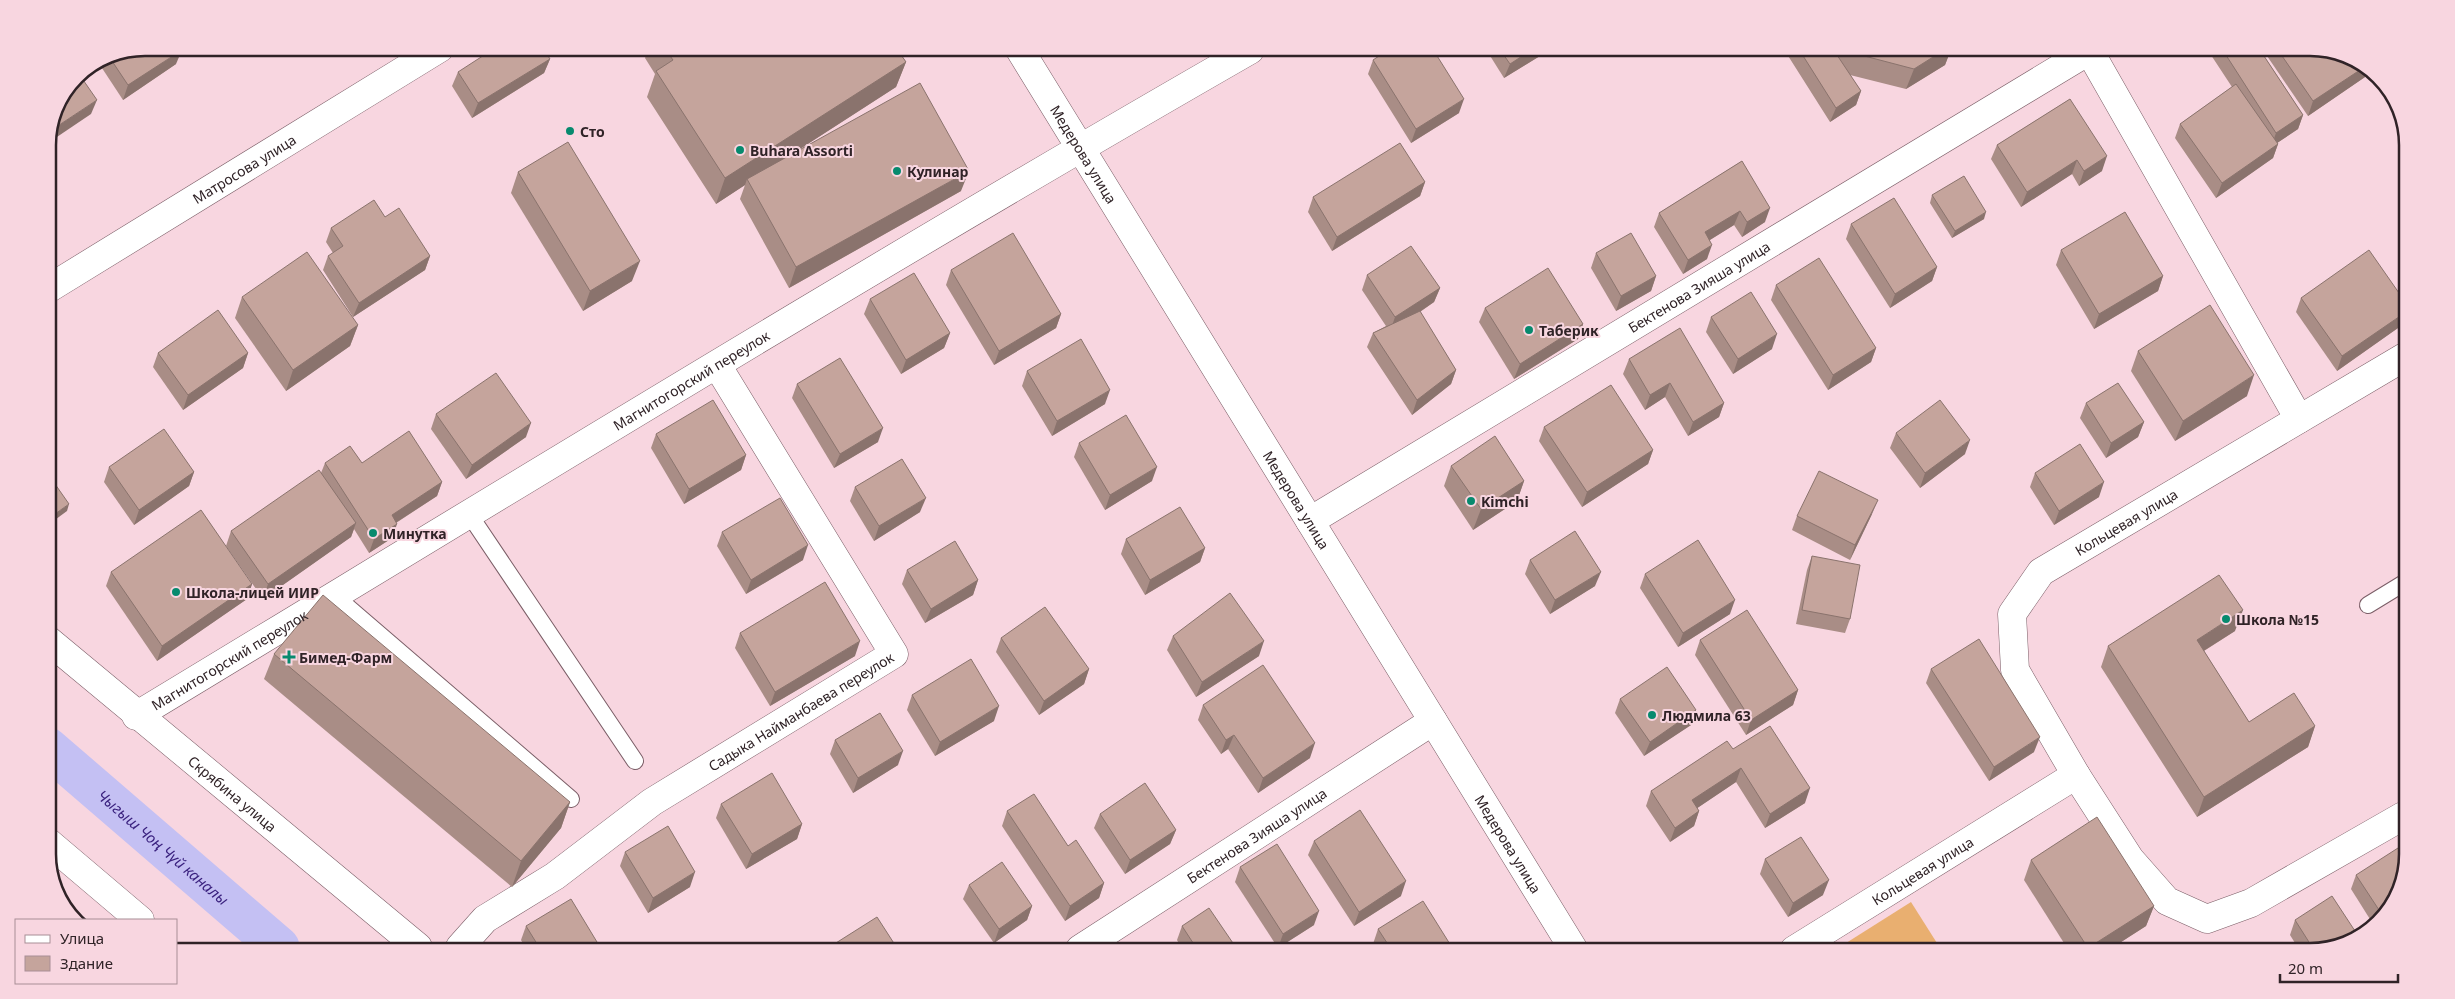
<svg xmlns="http://www.w3.org/2000/svg" width="2455" height="999" viewBox="0 0 2455 999" font-family="'Noto Sans',sans-serif">
<style>
.green{fill:#e9af70}
.lines{fill:none;stroke-linecap:round;stroke-linejoin:round}
.canal{stroke:#c4c0f3;stroke-width:41}
.lane-casing{stroke:#7b5e67;stroke-width:18}
.street-casing{stroke:#7b5e67;stroke-width:29}
.secondary-casing{stroke:#7b5e67;stroke-width:29}
.lane{stroke:#fff;stroke-width:16}
.street{stroke:#fff;stroke-width:28}
.secondary{stroke:#fff;stroke-width:28}
.wall{fill:#a98d86}
.shaded-wall{fill:#8a736d}
.building{fill:#c5a49c;stroke:#8a736d}
.poi-dot{fill:#078a6e;stroke:#f8d6e0;stroke-width:2}
.labels{text-anchor:middle;dominant-baseline:central;stroke-width:4;stroke-linejoin:round;paint-order:stroke}
.poi-label{font-size:14px;font-weight:bold;fill:#302327;stroke:#f8d6e0;text-anchor:start}
.street-label{font-size:14px;fill:#302327;stroke:#f8d6e0}
.water-label{font-size:15px;font-style:italic;fill:#3a217e;stroke:#f8d6e0}
.rim{fill:none;stroke:#302327;stroke-width:2.5}
</style>
<rect width="100%" height="100%" fill="#f8d6e0"/>
<path class="green" d="M1911 902 1942 951 1835 950Z"/>
<g class="lines">
<path class="canal" id="s1" d="M48 748 279 947"/>
<g class="lane-casing">
<g id="lane">
<path d="M469 514 635 761"/>
<path d="M335 596 571 799"/>
<path d="M2368 605 2404 583"/>
</g>
</g>
<g class="street-casing">
<g id="street">
<path d="M2090 52 2299 419"/>
<path id="s2" d="M48 289 440 48"/>
<path id="s3" d="M1310 521 2087 52"/>
<path id="s4" d="M48 640 418 947"/>
<path id="s5" d="M136 716C506 492 875 265 1250 50"/>
<path id="s6" d="M2403 816 2251 903 2207 919 2167 901 2130 859 2076 775 2015 670 2012 614 2041 572 2406 356"/>
<path d="M48 842 140 920"/>
<path id="s7" d="M460 947 485 919 555 876 652 802 894 654 717 365"/>
<path id="s8" d="M1080 949 1433 721"/>
<path id="s9" d="M1794 950 2076 775"/>
</g>
</g>
<g class="secondary-casing">
<g id="secondary">
<path id="s10" d="M1020 50 1574 950"/>
</g>
</g>
<use href="#lane" class="lane"/>
<use href="#street" class="street"/>
<use href="#secondary" class="secondary"/>
</g>
<g class="wall">
<path d="M649 49H897L906 62 896 87 800 149 961 191 789 288 740 199 745 185 716 204 647 97 655 74 645 58Z"/>
<path d="M1487 51H1548L1504 78Z"/>
<path d="M1785 51 1950 52 1945 65 1906 89 1850 75 1861 91 1856 105 1830 122Z"/>
<path d="M2209 52 2262 53 2303 115 2298 129 2277 143 2278 144 2273 158 2216 198 2175 138 2180 124 2232 87Z"/>
<path d="M2265 53H2342L2367 71 2365 77 2308 116Z"/>
<path d="M108 55 176 64 123 100 98 62Z"/>
<path d="M550 59 544 73 472 118 452 86 458 72Z"/>
<path d="M1373 60 1459 113 1411 143 1368 74Z"/>
<path d="M2070 99 2102 171 2079 186 2072 174 2021 207 1991 159 1997 145Z"/>
<path d="M1742 161 1765 222 1742 237 1734 225 1710 240 1707 259 1683 274 1654 227 1659 213Z"/>
<path d="M518 172 632 281 583 311 511 193Z"/>
<path d="M1425 182 1420 196 1332 251 1308 212 1313 197Z"/>
<path d="M1932 195 1984 219 1952 238 1930 203Z"/>
<path d="M385 217 430 256 425 270 353 317 323 270 328 256 333 253 326 242 331 228Z"/>
<path d="M1851 224 1937 267 1932 281 1890 308 1846 239Z"/>
<path d="M2061 250 2163 276 2158 291 2094 329 2056 265Z"/>
<path d="M1596 253 1656 276 1651 291 1616 311 1591 268Z"/>
<path d="M951 270 1061 314 1056 328 994 365 946 285Z"/>
<path d="M1367 275 1440 288 1434 302 1420 312 1456 370 1451 384 1412 415 1367 347 1373 333 1386 326 1362 290Z"/>
<path d="M1776 285 1876 348 1871 362 1828 390 1771 300Z"/>
<path d="M242 297 358 325 350 346 286 391 235 318Z"/>
<path d="M2301 298 2405 323 2337 371 2296 312Z"/>
<path d="M870 299 950 333 944 348 901 374 864 314Z"/>
<path d="M1485 308 1583 324 1578 339 1514 379 1479 322Z"/>
<path d="M1711 317 1772 349 1733 374 1706 332Z"/>
<path d="M2138 351 2247 396 2175 441 2131 371Z"/>
<path d="M158 353H248L243 368 183 410 153 367Z"/>
<path d="M1629 359 1724 403 1719 417 1688 436 1665 397 1645 410 1623 374Z"/>
<path d="M1027 371 1105 404 1052 436 1022 386Z"/>
<path d="M797 384 878 442 834 468 792 398Z"/>
<path d="M2086 403 2144 422 2138 437 2106 458 2080 418Z"/>
<path d="M436 414 526 437 466 479 431 429Z"/>
<path d="M1544 427 1653 450 1648 464 1582 507 1539 441Z"/>
<path d="M1896 433 1965 454 1920 488 1890 448Z"/>
<path d="M656 434 746 455 741 470 684 504 651 448Z"/>
<path d="M1079 443 1152 481 1105 510 1074 457Z"/>
<path d="M325 463H362L442 482 437 496 396 523 392 538 369 553 354 529 351 537 263 599 226 546 231 531 321 473Z"/>
<path d="M1451 466 1524 481 1517 501 1473 530 1444 486Z"/>
<path d="M109 467 194 472 189 486 134 525 104 482Z"/>
<path d="M2035 473 2099 497 2054 525 2030 487Z"/>
<path d="M855 487 920 512 874 541 850 501Z"/>
<path d="M1872 514 1850 560 1792 530 1797 516Z"/>
<path d="M722 532 803 560 746 594 717 546Z"/>
<path d="M1126 539 1205 548 1200 562 1145 595 1121 554Z"/>
<path d="M1812 556 1850 619 1845 633 1796 624 1807 570Z"/>
<path d="M1530 560 1595 586 1550 614 1525 574Z"/>
<path d="M907 570 978 580 973 595 925 623 902 584Z"/>
<path d="M111 572 252 584 247 599 157 661 106 586Z"/>
<path d="M1645 574 1730 614 1678 647 1640 588Z"/>
<path d="M2235 631 2204 651 2249 722 2315 726 2308 747 2197 817 2101 667 2108 646Z"/>
<path d="M740 633 855 656 770 706 735 648Z"/>
<path d="M1173 636 1259 656 1196 697 1167 650Z"/>
<path d="M1001 638 1089 669 1084 684 1039 715 996 652Z"/>
<path d="M1700 640 1798 690 1793 705 1746 735 1695 655Z"/>
<path d="M274 654 570 802 561 828 512 887 264 679Z"/>
<path d="M1931 669 2034 752 1989 781 1926 683Z"/>
<path d="M912 695 994 721 935 756 907 710Z"/>
<path d="M1620 699 1691 725 1644 756 1615 713Z"/>
<path d="M1203 705 1310 758 1258 793 1228 749 1221 754 1198 720Z"/>
<path d="M835 740 898 765 853 793 830 754Z"/>
<path d="M1733 749 1805 803 1765 828 1736 782 1697 808 1699 811 1694 826 1670 842 1646 806 1651 791Z"/>
<path d="M721 804 802 824 797 839 746 869 716 818Z"/>
<path d="M1007 811 1068 846 1104 883 1099 898 1065 921 1002 826Z"/>
<path d="M1100 814 1176 830 1170 844 1125 874 1094 828Z"/>
<path d="M1314 841 1401 896 1354 926 1308 855Z"/>
<path d="M625 852 690 887 648 913 620 866Z"/>
<path d="M1765 859 1823 895 1788 917 1760 874Z"/>
<path d="M2031 860 2154 906 2146 926 2107 951H2069L2024 880Z"/>
<path d="M1240 867 1314 925 1278 948 1235 882Z"/>
<path d="M2356 875 2402 886 2373 924 2351 889Z"/>
<path d="M969 885 1032 906 1027 920 994 943 963 899Z"/>
<path d="M2295 920 2355 931 2352 939 2310 952 2300 951 2290 935Z"/>
<path d="M526 926 600 947H525L521 940Z"/>
<path d="M1182 926 1237 949H1182L1177 940Z"/>
<path d="M1378 929 1453 949H1376L1373 944Z"/>
</g>
<g class="shaded-wall">
<path d="M182 50 176 64 123 100 128 85Z"/>
<path d="M1530 51H1548L1504 78 1510 64Z"/>
<path d="M1941 52H1950L1945 65 1906 89 1914 69Z"/>
<path d="M550 59 544 73 472 118 478 103Z"/>
<path d="M906 62 896 87 749 182 747 179 745 185 716 204 725 178Z"/>
<path d="M2363 68 2367 71 2365 77 2308 116 2313 101Z"/>
<path d="M1861 91 1856 105 1830 122 1836 108Z"/>
<path d="M1464 99 1459 113 1411 143 1416 129Z"/>
<path d="M97 100 91 114 48 143V139L50 131Z"/>
<path d="M2303 115 2298 129 2271 147 2276 133Z"/>
<path d="M2278 144 2273 158 2216 198 2222 183Z"/>
<path d="M2107 156 2102 171 2079 186 2084 171Z"/>
<path d="M2077 160 2072 174 2021 207 2027 192Z"/>
<path d="M969 171 961 191 789 288 796 267Z"/>
<path d="M1425 182 1420 196 1332 251 1337 237Z"/>
<path d="M1770 208 1765 222 1742 237 1747 222Z"/>
<path d="M1740 211 1734 225 1700 246 1705 232Z"/>
<path d="M1986 212 1984 219 1952 238 1955 231Z"/>
<path d="M1712 245 1707 259 1683 274 1688 260Z"/>
<path d="M430 256 425 270 353 317 359 303Z"/>
<path d="M640 261 632 281 583 311 590 291Z"/>
<path d="M1937 267 1932 281 1890 308 1895 294Z"/>
<path d="M1656 276 1651 291 1616 311 1621 296Z"/>
<path d="M2163 276 2158 291 2094 329 2099 314Z"/>
<path d="M1440 288 1434 302 1390 332 1395 317Z"/>
<path d="M2406 312V320L2405 323 2337 371 2342 356Z"/>
<path d="M1061 314 1056 328 994 365 999 351Z"/>
<path d="M1583 324 1578 339 1514 379 1520 364Z"/>
<path d="M358 325 350 346 286 391 293 370Z"/>
<path d="M950 333 944 348 901 374 906 360Z"/>
<path d="M1777 334 1772 349 1733 374 1738 359Z"/>
<path d="M1876 348 1871 362 1828 390 1833 375Z"/>
<path d="M248 353 243 368 183 410 188 395Z"/>
<path d="M1456 370 1451 384 1412 415 1417 400Z"/>
<path d="M2254 375 2247 396 2175 441 2183 421Z"/>
<path d="M1670 383 1665 397 1645 410 1650 395Z"/>
<path d="M1110 390 1105 404 1052 436 1057 421Z"/>
<path d="M1724 403 1719 417 1688 436 1693 422Z"/>
<path d="M2144 422 2138 437 2106 458 2111 443Z"/>
<path d="M531 423 526 437 466 479 472 465Z"/>
<path d="M883 428 878 442 834 468 840 454Z"/>
<path d="M1970 440 1965 454 1920 488 1925 473Z"/>
<path d="M1653 450 1648 464 1582 507 1587 492Z"/>
<path d="M746 455 741 470 684 504 689 489Z"/>
<path d="M1157 467 1152 481 1105 510 1110 495Z"/>
<path d="M194 472 189 486 134 525 139 510Z"/>
<path d="M1524 481 1517 501 1473 530 1481 509Z"/>
<path d="M442 482 437 496 386 529 392 515Z"/>
<path d="M2104 482 2099 497 2054 525 2059 511Z"/>
<path d="M926 498 920 512 874 541 879 526Z"/>
<path d="M1878 500 1872 514 1850 560 1855 545Z"/>
<path d="M69 504 67 511 48 525V519Z"/>
<path d="M356 523 351 537 263 599 268 584Z"/>
<path d="M397 524 392 538 369 553 374 539Z"/>
<path d="M808 545 803 560 746 594 751 580Z"/>
<path d="M1205 548 1200 562 1145 595 1150 580Z"/>
<path d="M1601 572 1595 586 1550 614 1555 600Z"/>
<path d="M978 580 973 595 925 623 931 609Z"/>
<path d="M252 584 247 599 157 661 162 646Z"/>
<path d="M1735 600 1730 614 1678 647 1683 633Z"/>
<path d="M2243 610 2235 631 2189 660 2197 640Z"/>
<path d="M860 641 855 656 770 706 775 692Z"/>
<path d="M1264 641 1259 656 1196 697 1202 682Z"/>
<path d="M1089 669 1084 684 1039 715 1044 701Z"/>
<path d="M1798 690 1793 705 1746 735 1751 720Z"/>
<path d="M999 706 994 721 935 756 940 742Z"/>
<path d="M1696 710 1691 725 1644 756 1650 742Z"/>
<path d="M2315 726 2308 747 2197 817 2204 797Z"/>
<path d="M1234 735 1228 749 1221 754 1226 740Z"/>
<path d="M2040 737 2034 752 1989 781 1994 767Z"/>
<path d="M1315 743 1310 758 1258 793 1263 778Z"/>
<path d="M903 751 898 765 853 793 858 778Z"/>
<path d="M1741 768 1736 782 1687 815 1692 800Z"/>
<path d="M1810 788 1805 803 1765 828 1770 814Z"/>
<path d="M570 802 561 828 512 887 521 861Z"/>
<path d="M1699 811 1694 826 1670 842 1675 828Z"/>
<path d="M802 824 797 839 746 869 752 854Z"/>
<path d="M1176 830 1170 844 1125 874 1130 860Z"/>
<path d="M695 872 690 887 648 913 653 898Z"/>
<path d="M1829 880 1823 895 1788 917 1793 903Z"/>
<path d="M1406 881 1401 896 1354 926 1359 912Z"/>
<path d="M1104 883 1099 898 1065 921 1070 906Z"/>
<path d="M1032 906 1027 920 994 943 999 929Z"/>
<path d="M2154 906 2146 926 2107 951H2087L2088 948Z"/>
<path d="M1319 911 1314 925 1278 948 1283 934Z"/>
<path d="M2355 931 2352 939 2333 944Z"/>
</g>
<g class="building">
<path d="M145 48H180L182 50 128 85 108 55Z"/>
<path d="M495 48H543L550 59 478 103 458 72Z"/>
<path d="M665 49H897L906 62 725 178 656 71 673 60Z"/>
<path d="M1388 50 1434 51 1464 99 1416 129 1373 60Z"/>
<path d="M1501 51H1530L1510 64Z"/>
<path d="M1800 51 1835 52 1861 91 1836 108Z"/>
<path d="M1852 52H1941L1914 69 1853 53Z"/>
<path d="M2224 52 2262 53 2303 115 2276 133Z"/>
<path d="M2280 53H2342L2363 68 2313 101Z"/>
<path d="M79 74 97 100 50 131 57 102 76 76Z"/>
<path d="M920 83 969 171 796 267 747 179Z"/>
<path d="M2236 84 2278 144 2222 183 2180 124Z"/>
<path d="M2070 99 2107 156 2084 171 2077 160 2027 192 1997 145Z"/>
<path d="M568 142 640 261 590 291 518 172Z"/>
<path d="M1400 143 1425 182 1337 237 1313 197Z"/>
<path d="M1742 161 1770 208 1747 222 1740 211 1705 232 1712 245 1688 260 1659 213Z"/>
<path d="M1964 176 1986 212 1955 231 1932 195Z"/>
<path d="M1894 198 1937 267 1895 294 1851 224Z"/>
<path d="M374 200 385 217 399 208 430 256 359 303 328 256 343 246 331 228Z"/>
<path d="M2125 212 2163 276 2099 314 2061 250Z"/>
<path d="M1013 233 1061 314 999 351 951 270Z"/>
<path d="M1631 233 1656 276 1621 296 1596 253Z"/>
<path d="M1411 246 1440 288 1395 317 1367 275Z"/>
<path d="M2369 250 2406 303V312L2342 356 2301 298Z"/>
<path d="M307 252 358 325 293 370 242 297Z"/>
<path d="M1819 258 1876 348 1833 375 1776 285Z"/>
<path d="M1548 268 1583 324 1520 364 1485 308Z"/>
<path d="M914 273 950 333 906 360 870 299Z"/>
<path d="M1751 292 1777 334 1738 359 1711 317Z"/>
<path d="M2210 305 2254 375 2183 421 2138 351Z"/>
<path d="M218 310 248 353 188 395 158 353Z"/>
<path d="M1420 311 1456 370 1417 400 1373 333Z"/>
<path d="M1680 328 1724 403 1693 422 1670 383 1650 395 1629 359Z"/>
<path d="M1081 339 1110 390 1057 421 1027 371Z"/>
<path d="M840 358 883 428 840 454 797 384Z"/>
<path d="M496 373 531 423 472 465 436 414Z"/>
<path d="M2118 383 2144 422 2111 443 2086 403Z"/>
<path d="M1611 385 1653 450 1587 492 1544 427Z"/>
<path d="M713 400 746 455 689 489 656 434Z"/>
<path d="M1940 400 1970 440 1925 473 1896 433Z"/>
<path d="M1126 415 1157 467 1110 495 1079 443Z"/>
<path d="M164 429 194 472 139 510 109 467Z"/>
<path d="M409 431 442 482 392 515 397 524 374 539 325 463 350 446 362 463Z"/>
<path d="M1495 436 1524 481 1481 509 1451 466Z"/>
<path d="M2080 444 2104 482 2059 511 2035 473Z"/>
<path d="M902 459 926 498 879 526 855 487Z"/>
<path d="M319 470 356 523 268 584 231 531Z"/>
<path d="M1819 471 1878 500 1855 545 1797 516Z"/>
<path d="M48 474 69 504 48 519Z"/>
<path d="M780 498 808 545 751 580 722 532Z"/>
<path d="M1180 507 1205 548 1150 580 1126 539Z"/>
<path d="M201 510 252 584 162 646 111 572Z"/>
<path d="M1575 531 1601 572 1555 600 1530 560Z"/>
<path d="M1698 540 1735 600 1683 633 1645 574Z"/>
<path d="M955 541 978 580 931 609 907 570Z"/>
<path d="M1812 556 1860 565 1850 619 1802 610Z"/>
<path d="M2219 575 2243 610 2197 640 2249 722 2294 693 2315 726 2204 797 2108 646Z"/>
<path d="M825 582 860 641 775 692 740 633Z"/>
<path d="M1230 593 1264 641 1202 682 1173 636Z"/>
<path d="M323 595 570 802 521 861 274 654Z"/>
<path d="M1045 607 1089 669 1044 701 1001 638Z"/>
<path d="M1747 610 1798 690 1751 720 1700 640Z"/>
<path d="M1979 639 2040 737 1994 767 1931 669Z"/>
<path d="M971 659 999 706 940 742 912 695Z"/>
<path d="M1263 665 1315 743 1263 778 1234 735 1226 740 1203 705Z"/>
<path d="M1667 667 1696 710 1650 742 1620 699Z"/>
<path d="M880 713 903 751 858 778 835 740Z"/>
<path d="M1770 726 1810 788 1770 814 1741 768 1692 800 1699 811 1675 828 1651 791 1727 741 1733 749Z"/>
<path d="M772 773 802 824 752 854 721 804Z"/>
<path d="M1145 783 1176 830 1130 860 1100 814Z"/>
<path d="M1034 794 1068 846 1076 840 1104 883 1070 906 1007 811Z"/>
<path d="M1360 810 1406 881 1359 912 1314 841Z"/>
<path d="M2097 817 2154 906 2088 948 2031 860Z"/>
<path d="M668 826 695 872 653 898 625 852Z"/>
<path d="M1801 837 1829 880 1793 903 1765 859Z"/>
<path d="M1277 844 1319 911 1283 934 1240 867Z"/>
<path d="M2398 848 2402 855V886L2381 913 2356 875Z"/>
<path d="M1002 862 1032 906 999 929 969 885Z"/>
<path d="M2332 896 2355 931 2333 944 2314 950 2295 920Z"/>
<path d="M571 899 600 947H539L526 926Z"/>
<path d="M1423 901 1453 949H1391L1378 929Z"/>
<path d="M1209 908 1237 949H1197L1182 926Z"/>
<path d="M877 917 897 948H828Z"/>
</g>
<g class="poi-dot">
<circle cx="570" cy="131" r="5"/>
<circle cx="740" cy="150" r="5"/>
<circle cx="897" cy="171" r="5"/>
<circle cx="1529" cy="330" r="5"/>
<circle cx="1471" cy="501" r="5"/>
<circle cx="373" cy="533" r="5"/>
<circle cx="176" cy="592" r="5"/>
<circle cx="2226" cy="619" r="5"/>
<path d="M286.5 649.5h5v5h5v5h-5v5h-5v-5h-5v-5h5z"/>
<circle cx="1652" cy="715" r="5"/>
</g>
<g class="labels">
<g class="poi-label">
<text x="580" y="131">Сто</text>
<text x="750" y="150">Buhara Assorti</text>
<text x="907" y="171">Кулинар</text>
<text x="1539" y="330">Таберик</text>
<text x="1481" y="501">Kimchi</text>
<text x="383" y="533">Минутка</text>
<text x="186" y="592">Школа-лицей ИИР</text>
<text x="2236" y="619">Школа №15</text>
<text x="299" y="657">Бимед-Фарм</text>
<text x="1662" y="715">Людмила 63</text>
</g>
<g class="street-label">
<text stroke="none"><textPath href="#s10" startOffset="122">Медерова улица</textPath></text>
<text stroke="none"><textPath href="#s2" startOffset="230">Матросова улица</textPath></text>
<text stroke="none"><textPath href="#s3" startOffset="454">Бектенова Зияша улица</textPath></text>
<text stroke="none"><textPath href="#s5" startOffset="649">Магнитогорский переулок</textPath></text>
<text stroke="none"><textPath href="#s10" startOffset="528">Медерова улица</textPath></text>
<text stroke="none"><textPath href="#s6" startOffset="749">Кольцевая улица</textPath></text>
<text stroke="none"><textPath href="#s5" startOffset="109">Магнитогорский переулок</textPath></text>
<text stroke="none"><textPath href="#s7" startOffset="416">Садыка Найманбаева переулок</textPath></text>
<text stroke="none"><textPath href="#s4" startOffset="240">Скрябина улица</textPath></text>
<text stroke="none"><textPath href="#s8" startOffset="210">Бектенова Зияша улица</textPath></text>
<text stroke="none"><textPath href="#s10" startOffset="932">Медерова улица</textPath></text>
<text stroke="none"><textPath href="#s9" startOffset="151">Кольцевая улица</textPath></text>
</g>
<g class="water-label">
<text stroke="none"><textPath href="#s1" startOffset="152">Чыгыш Чоң Чүй каналы</textPath></text>
</g>
</g>
<path d="M0 0H2455V999H0ZM145 56H2310A89 89 0 0 1 2399 145V854A89 89 0 0 1 2310 943H145A89 89 0 0 1 56 854V145A89 89 0 0 1 145 56Z" fill="#f8d6e0" fill-rule="evenodd"/>
<path class="rim" d="M145 56H2310A89 89 0 0 1 2399 145V854A89 89 0 0 1 2310 943H145A89 89 0 0 1 56 854V145A89 89 0 0 1 145 56Z"/>
<rect x="15" y="919" width="162" height="65" fill="#f8d6e0" stroke="#a88e96"/>
<rect x="25" y="935" width="25" height="8" fill="#ffffff" stroke="#a88e96"/>
<text x="60" y="944" font-size="15" fill="#302327">Улица</text>
<rect x="25" y="956" width="25" height="15" fill="#c5a49c" stroke="#a88e96"/>
<text x="60" y="969" font-size="15" fill="#302327">Здание</text>
<path d="M2280 974v8h118v-8" fill="none" stroke="#302327" stroke-width="2.5"/>
<text x="2288" y="974" font-size="15" fill="#302327" stroke="#f8d6e0" stroke-width="4" paint-order="stroke">20 m</text>
</svg>
